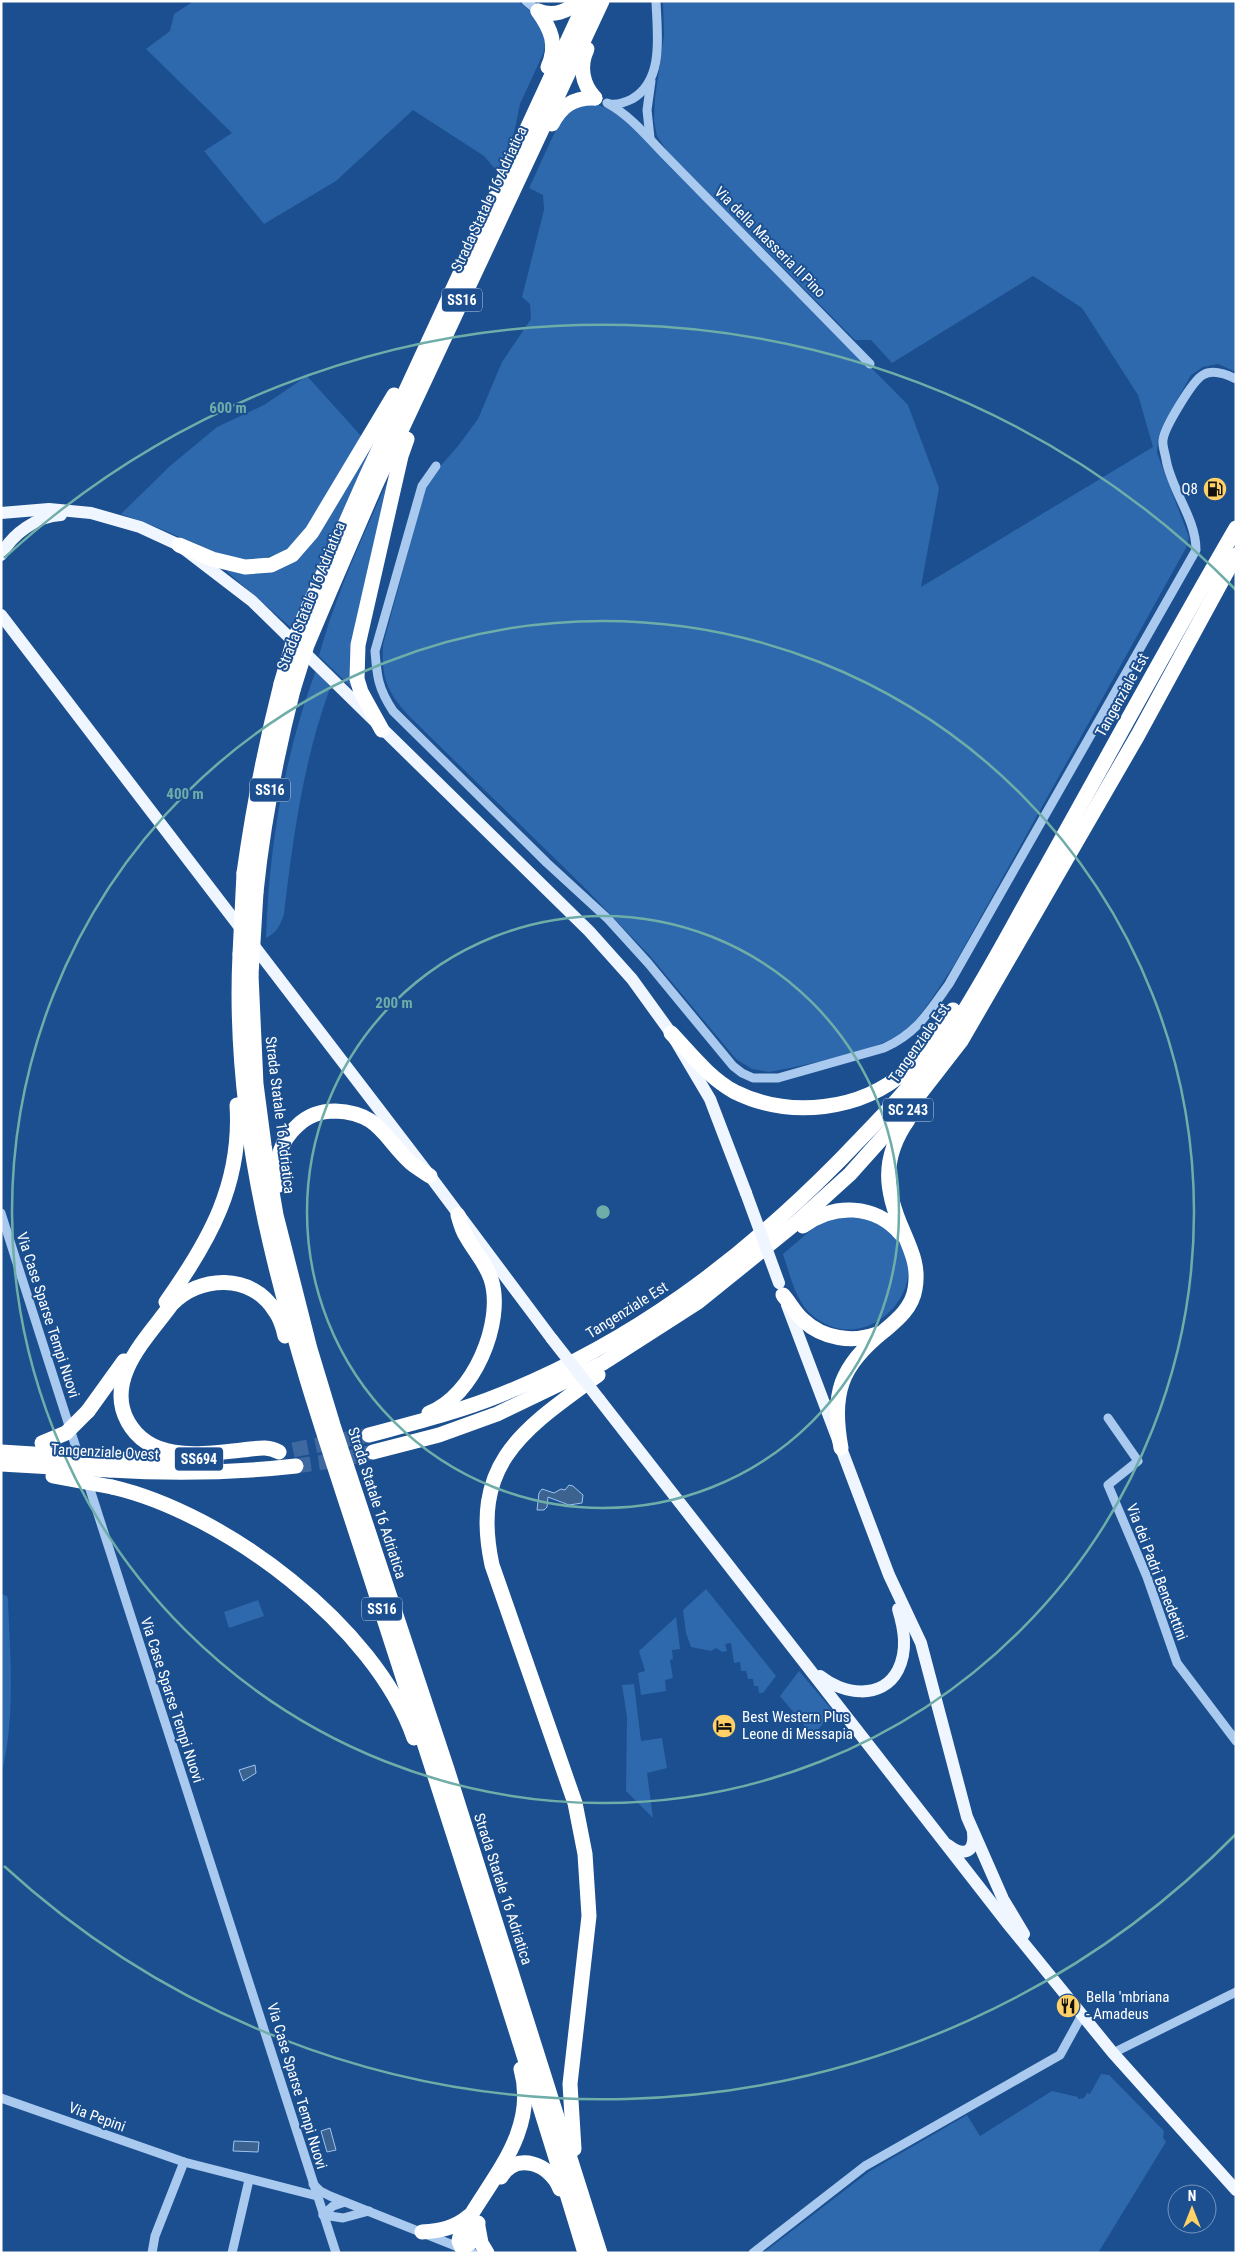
<svg xmlns="http://www.w3.org/2000/svg" width="1237" height="2254" viewBox="0 0 1237 2254" font-family="'Roboto Condensed',sans-serif">
<style>
.green{fill:#2e69ad}
.water{fill:#3c6290;stroke:#9cc4f0}
.lines{fill:none;stroke-linecap:round;stroke-linejoin:round}
.highway-tunnel{stroke:#3d69a0;stroke-width:15;stroke-dasharray:15 8;stroke-linecap:butt}
.minor{stroke:#a9c9ee;stroke-width:9}
.major{stroke:#f0f6ff;stroke-width:12}
.highway{stroke:#fff;stroke-width:15}
.major-bridge{stroke:#f0f6ff;stroke-width:12}
.highway-bridge{stroke:#fff;stroke-width:15}
.ring{fill:none;stroke:#6fada8;stroke-width:2.5}
.labels{text-anchor:middle;dominant-baseline:central;stroke-width:4;stroke-linejoin:round;paint-order:stroke}
.shield{fill:#1b4f8f;stroke:#bbcadd;stroke-width:1}
.shield-label{font-size:14px;font-weight:bold;fill:#fff}
.street-label{font-size:15px;fill:#fff;stroke:#1b4f8f}
.poi-label{font-size:15px;fill:#fff;stroke:#1b4f8f;text-anchor:start}
.centre{fill:#6fada8;stroke:#1b4f8f;stroke-width:2.5}
.ring-label{font-size:15px;text-anchor:middle;font-weight:bold;fill:#6fada8;stroke:#1b4f8f;stroke-width:4;stroke-linejoin:round;paint-order:stroke}
</style>
<rect width="100%" height="100%" fill="#1b4f8f"/>
<g class="green">
<path d="M194 1H518L536 16 544 29 546 43 543 54 520 104 514 133 497 171 484 156 413 110 336 181 264 224 204 151 232 133 146 49 170 31 174 14Z"/>
<path d="M663 1H1236V372L1218 364 1203 367 1191 375 1162 427 1158 438 1157 453 1189 537 1186 548 954 965C938 988 925 1013 904 1032 883 1049 798 1067 769 1072L752 1069 736 1059 650 956 586 889 412 719C388 694 381 680 383 645L426 485 436 471 458 446 478 419 502 362 531 319 530 304 522 297 544 210 543 195 529 188C539 170 558 116 574 107 582 103 593 103 601 106 614 111 625 121 636 130L908 405 939 488 921 587 1153 447 1138 395 1082 308 1033 276 892 363 871 340H855L667 151 657 136 654 121 655 98 664 35Z"/>
<path d="M307 376 362 437 310 529 284 552 261 559 244 561 226 557 154 526 121 514 170 466 217 427 264 405Z"/>
<path d="M371 449 319 567 295 631 226 571H262L321 529Z"/>
<path d="M391 473 354 690 319 656C336 593 364 534 391 473Z"/>
<path d="M316 670 329 686V691C303 763 293 838 284 914 280 926 277 932 266 938 269 846 284 757 316 670Z"/>
<path d="M861 1215C871 1220 887 1226 894 1234 940 1284 866 1362 812 1315 795 1301 790 1274 783 1254L824 1219Z"/>
<path d="M706 1589 776 1676 763 1693H759L758 1686H754L753 1679H748L746 1671H741L740 1662 734 1663 731 1643 725 1644 727 1651 722 1652 716 1648 711 1651 691 1647 686 1633 683 1610Z"/>
<path d="M1 1594 7 1596 8 1599C10 1657 16 1719 1 1775Z"/>
<path d="M258 1600 264 1616 229 1628 224 1612Z"/>
<path d="M676 1617 680 1649 672 1650 673 1659 670 1660 673 1678 665 1680 666 1691 641 1695 638 1673 645 1671 639 1651Z"/>
<path d="M799 1671 833 1711 813 1736 780 1696Z"/>
<path d="M634 1684 641 1741 662 1738 667 1768 647 1773 653 1818 626 1791 627 1717 622 1685Z"/>
<path d="M1101 2074 1109 2075 1164 2131 1163 2137 1166 2142 1098 2253H763L870 2171 967 2115 980 2136 1052 2091 1078 2097V2099L1084 2098 1087 2093 1090 2094Z"/>
</g>
<g class="water">
<path d="M569 1485 573 1486 583 1495 582 1503 569 1505 548 1497 547 1507 544 1510H537L539 1493 542 1489 554 1493 561 1489 565 1490Z"/>
<path d="M255 1765 256 1773 243 1781 239 1770Z"/>
<path d="M330 2128 336 2150 327 2152 321 2131Z"/>
<path d="M234 2141 259 2142 258 2152 233 2151Z"/>
</g>
<g class="lines">
<g class="highway-tunnel">
<path d="M293 1450 369 1435"/>
<path d="M296 1466 339 1460 373 1452"/>
</g>
<g class="minor">
<path d="M526 1 538 11"/>
<path d="M607 103C629 115 645 134 662 152L870 364"/>
<path d="M610 104C617 105 626 102 632 99 665 80 657 33 656 1"/>
<path d="M650 138 647 110 651 81"/>
<path d="M436 466 422 486 375 651C377 677 378 688 393 711L547 863 608 919 648 963 733 1066 742 1073 753 1078H778L884 1048C917 1033 929 1012 949 984L1196 550C1196 518 1171 490 1166 459 1165 453 1162 445 1163 440 1164 428 1193 380 1203 375 1213 369 1226 374 1236 379"/>
<path d="M1 1213 80 1460"/>
<path d="M1108 1418 1138 1461 1108 1485 1147 1577 1177 1663 1236 1741"/>
<path d="M87 1480 336 2253"/>
<path d="M1113 2053 1236 1992"/>
<path d="M1 2098 184 2162 317 2196"/>
<path d="M313 2184 320 2191 330 2196 473 2253"/>
<path d="M323 2215 343 2218 369 2211"/>
<path d="M323 2215 333 2206 345 2202"/>
<path d="M152 2253 155 2236 184 2162"/>
<path d="M232 2253 249 2180"/>
<path d="M753 2253 865 2166 1060 2055 1082 2015"/>
</g>
<g class="major">
<path d="M1 513 49 509 91 513 140 527 179 545 252 601 589 931 632 979 671 1033 710 1099 746 1193"/>
<path d="M1 555C12 534 37 516 61 515"/>
<path d="M1 615 430 1176 552 1339"/>
<path d="M787 1305 889 1575 921 1643 967 1817 1003 1899 1024 1934"/>
<path d="M599 1399 1008 1924 1113 2053 1236 2190"/>
<path d="M820 1676C842 1694 882 1701 898 1670 908 1650 904 1629 898 1609"/>
<path d="M948 1845C964 1857 975 1853 973 1832"/>
</g>
<g class="highway">
<path d="M538 11C551 29 558 45 548 67"/>
<path d="M538 11C553 17 567 12 578 1"/>
<path d="M587 49C579 66 582 84 595 98"/>
<path d="M552 124C561 106 574 97 595 98"/>
<path d="M179 545 212 559 245 567 271 565 292 555 312 532 394 395"/>
<path d="M313 597 366 477 586 1"/>
<path d="M326 600 376 484 602 1"/>
<path d="M382 730 361 692 357 679 358 645 401 456 407 439"/>
<path d="M244 873C253 809 265 747 281 684"/>
<path d="M256 892C263 823 276 757 293 690"/>
<path d="M240 954C229 1178 311 1390 378 1600 448 1817 519 2034 585 2253"/>
<path d="M251 975 256 1084 264 1145 276 1215 310 1349 333 1425 447 1769 600 2253"/>
<path d="M671 1033C690 1053 710 1079 735 1092 790 1119 861 1111 907 1070 925 1054 939 1030 953 1010"/>
<path d="M279 1185C275 1162 279 1142 297 1126 307 1116 321 1111 335 1111 380 1113 383 1137 411 1163 417 1168 424 1172 430 1176"/>
<path d="M803 1226C834 1203 875 1204 901 1234"/>
<path d="M783 1295C790 1303 795 1313 803 1320 823 1339 853 1343 877 1334"/>
<path d="M166 1302C210 1240 242 1183 237 1105"/>
<path d="M88 1411 124 1361"/>
<path d="M429 1413C473 1397 505 1322 491 1279 486 1263 474 1251 466 1236 462 1230 460 1222 458 1215"/>
<path d="M369 1435C413 1423 458 1412 500 1395 631 1343 739 1262 837 1163 877 1122 917 1082 949 1035 983 984 1011 929 1041 876 1106 760 1169 643 1236 528"/>
<path d="M841 1448C831 1394 840 1366 884 1331 897 1320 912 1308 915 1289 919 1267 912 1252 903 1231 885 1191 881 1158 908 1120"/>
<path d="M1 1452 49 1455"/>
<path d="M279 1452C267 1445 255 1449 242 1450 202 1454 151 1463 128 1422 104 1379 147 1338 171 1305 199 1275 252 1273 275 1311 280 1318 283 1327 285 1336"/>
<path d="M373 1452 439 1435 497 1414 603 1363 698 1302 797 1222 850 1174 909 1108 961 1041 1138 735 1236 555"/>
<path d="M104 1459 175 1460"/>
<path d="M1 1464 53 1467"/>
<path d="M110 1470C172 1474 233 1473 296 1466"/>
<path d="M112 1487C225 1513 375 1626 414 1738"/>
<path d="M574 2149 570 2084 589 1916 585 1854 575 1803 492 1565C470 1462 524 1429 598 1375"/>
<path d="M501 2177C516 2151 551 2164 560 2189"/>
<path d="M478 2223C476 2236 474 2242 462 2248L459 2241 461 2232C488 2181 539 2133 521 2069"/>
<path d="M478 2227 481 2243 487 2253"/>
<path d="M422 2232C440 2231 455 2228 469 2216"/>
</g>
<g class="major-bridge">
<path d="M746 1193 779 1283"/>
<path d="M552 1339 599 1399"/>
</g>
<g class="highway-bridge">
<path d="M281 684 294 640 313 597"/>
<path d="M293 690 307 645 326 600"/>
<path d="M240 954 244 873"/>
<path d="M251 975 256 892"/>
<path d="M42 1443 66 1433 88 1411"/>
<path d="M49 1455 104 1459"/>
<path d="M54 1467 110 1470"/>
<path d="M53 1476 112 1487"/>
</g>
</g>
<g class="ring">
<circle cx="603" cy="1212" r="296"/>
<circle cx="603" cy="1212" r="591"/>
<path d="M1236 1834A887 887 0 0 1 4 1866M4 558A887 887 0 0 1 1236 590"/>
</g>
<defs>
<g id="fuel-disc" transform="scale(1.25)"><circle r="9.5" fill="#ffd166" stroke="#1b4f8f"/><path d="M-5.5-6h7V0h2V4h1.3V-2.5L3-4.5l.8-.8L6-3V5H2.5V1h-1V6h-7ZM-4.2-4.7v3.2H.2V-4.7Z" fill="#111"/></g>
<g id="hotel-disc" transform="scale(1.25)"><circle r="9.5" fill="#ffd166" stroke="#1b4f8f"/><path d="M-6-4.5h1.5V1H6V5H4.5V3h-9V5H-6ZM-4 0a1.8 1.8 0 1 1 3.6 0ZM.5 0V-2.5h3Q6-2.5 6 0Z" fill="#111"/></g>
<g id="restaurant-disc" transform="scale(1.25)"><circle r="9.5" fill="#ffd166" stroke="#1b4f8f"/><path d="M-5-6h1v4h1v-4h1v4h1v-4h1v5L-1.5 .5V6h-2V.5L-5-1ZM5-6V6H3V1.5H1.5Q1.5-4 5-6Z" fill="#111"/></g>
</defs>
<g fill-rule="evenodd">
<use href="#fuel-disc" x="1215" y="489"/>
<use href="#hotel-disc" x="724" y="1726"/>
<use href="#restaurant-disc" x="1068" y="2006"/>
</g>
<g class="labels">
<g class="shield">
<rect x="442" y="288.5" width="40" height="23" rx="4"/>
<rect x="250" y="778.5" width="40" height="23" rx="4"/>
<rect x="883" y="1098.5" width="50" height="23" rx="4"/>
<rect x="175" y="1447.5" width="48" height="23" rx="4"/>
<rect x="362" y="1597.5" width="40" height="23" rx="4"/>
</g>
<g class="shield-label">
<text x="462" y="300">SS16</text>
<text x="270" y="790">SS16</text>
<text x="908" y="1110">SC 243</text>
<text x="199" y="1459">SS694</text>
<text x="382" y="1609">SS16</text>
</g>
<g class="street-label">
<text transform="translate(489 199) rotate(-65)">Strada Statale 16 Adriatica</text>
<text transform="translate(770 242) rotate(45)">Via della Masseria Il Pino</text>
<text transform="translate(311 596) rotate(-68)">Strada Statale 16 Adriatica</text>
<text transform="translate(1122 695) rotate(-61)">Tangenziale Est</text>
<text transform="translate(919 1043) rotate(-55)">Tangenziale Est</text>
<text transform="translate(280 1115) rotate(83)">Strada Statale 16 Adriatica</text>
<text transform="translate(627 1310) rotate(-32)">Tangenziale Est</text>
<text transform="translate(48 1315) rotate(72)">Via Case Sparse Tempi Nuovi</text>
<text transform="translate(105 1452) rotate(3)">Tangenziale Ovest</text>
<text transform="translate(377 1503) rotate(72)">Strada Statale 16 Adriatica</text>
<text transform="translate(1157 1572) rotate(69)">Via dei Padri Benedettini</text>
<text transform="translate(172 1700) rotate(72)">Via Case Sparse Tempi Nuovi</text>
<text transform="translate(503 1889) rotate(72)">Strada Statale 16 Adriatica</text>
<text transform="translate(297 2086) rotate(73)">Via Case Sparse Tempi Nuovi</text>
<text transform="translate(97 2117) rotate(20)">Via Pepini</text>
</g>
<g class="poi-label">
<text x="1198" y="489" text-anchor="end">Q8</text>
<text x="742" y="1717">Best Western Plus<tspan x="742" dy="17">Leone di Messapia</tspan></text>
<text x="1086" y="1997">Bella 'mbriana<tspan x="1086" dy="17">- Amadeus</tspan></text>
</g>
</g>
<circle cx="603" cy="1212" r="8" class="centre"/>
<g class="ring-label">
<text x="228" y="413">600 m</text>
<text x="185" y="799">400 m</text>
<text x="394" y="1008">200 m</text>
</g>
<rect width="1237" height="2254" fill="none" stroke="#ffffff" stroke-width="5"/>
<g transform="translate(1192 2209)"><circle r="24" fill="#1b4f8f" stroke="#7695bc"/>
<path d="M0-4L9 19L0 12L-9 19Z" fill="#ffd166"/>
<text y="-8" font-size="14" font-weight="bold" text-anchor="middle" fill="#ffffff">N</text>
</g>
</svg>
